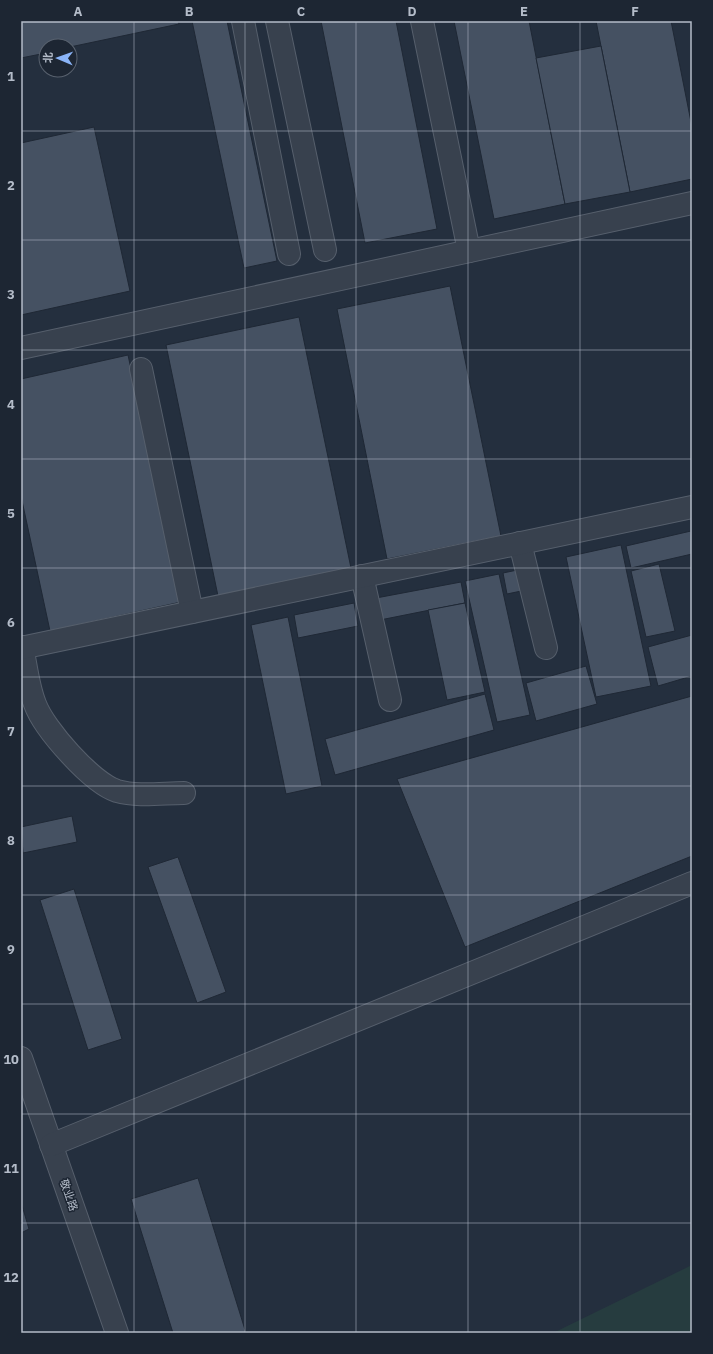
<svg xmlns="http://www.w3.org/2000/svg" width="713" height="1354" viewBox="0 0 713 1354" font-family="'IBM Plex Sans','Noto Sans SC',sans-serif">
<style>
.green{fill:#263c3f}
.building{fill:#455162;stroke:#1f2835}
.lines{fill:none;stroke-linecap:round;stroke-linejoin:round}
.minor-casing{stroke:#565f6c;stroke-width:24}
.minor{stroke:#38414e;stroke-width:22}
.grid{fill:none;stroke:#b4bcc9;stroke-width:1;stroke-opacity:0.55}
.labels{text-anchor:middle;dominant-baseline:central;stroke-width:3;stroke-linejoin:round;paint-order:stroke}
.street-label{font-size:11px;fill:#b4bcc9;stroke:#1d2633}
.neatline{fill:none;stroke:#b4bcc9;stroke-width:1.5}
.grid-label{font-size:13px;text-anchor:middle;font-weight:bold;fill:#b4bcc9}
</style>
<rect width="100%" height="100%" fill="#242f3e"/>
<path class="green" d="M692 1265V1333H553Z"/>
<g class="building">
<path d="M21 21H178L179 24 70 47 46 46V53L21 58Z"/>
<path d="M192 21H227L277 261 244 268Z"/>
<path d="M321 21H396L437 229 365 243Z"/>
<path d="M454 21H529L565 204 494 219Z"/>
<path d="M596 21H671L692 127V179L630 192Z"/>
<path d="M601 46 630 192 565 204 536 58Z"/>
<path d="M94 127 130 291 21 315V143Z"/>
<path d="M450 286 501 536 387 559 337 309Z"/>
<path d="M299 317 351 568 218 596 166 345Z"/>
<path d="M128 355 181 602 50 631 21 496V379Z"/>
<path d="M691 531 692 554 631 568 626 546Z"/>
<path d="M621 545 651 686 596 697 566 557Z"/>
<path d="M659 564 675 631 646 637 631 571Z"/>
<path d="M522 569 526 590 507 594 503 573Z"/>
<path d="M499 574 530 715 497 722 465 581Z"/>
<path d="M461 582 465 603 380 620 376 598Z"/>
<path d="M354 603 358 626 298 638 294 615Z"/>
<path d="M465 603 485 692 447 700 428 610Z"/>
<path d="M288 617 322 786 286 794 251 625Z"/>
<path d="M692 635V676L658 686 648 647Z"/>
<path d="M586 666 597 704 536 721 526 683Z"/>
<path d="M485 694 494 730 335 775 325 739Z"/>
<path d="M692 696V856L465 947 397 779Z"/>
<path d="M72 816 77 842 23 853 21 827Z"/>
<path d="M178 857 226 992 197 1003 148 867Z"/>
<path d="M74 889 122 1039 88 1050 40 900Z"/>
<path d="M198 1178 246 1333H173L131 1199Z"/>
<path d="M21 1202 29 1229 21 1233Z"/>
</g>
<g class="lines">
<g class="minor-casing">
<g id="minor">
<path d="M243 21 289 254"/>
<path d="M277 21 325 250"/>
<path d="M422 21 469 251"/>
<path d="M21 348 692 203"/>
<path d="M141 369 192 612"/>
<path d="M520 543 546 648"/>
<path d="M362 576 390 700"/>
<path d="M22 647C26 665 28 687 35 704 44 729 92 783 117 791 138 797 163 793 184 793"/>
<path d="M21 648 692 507"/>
<path d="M21 1058 117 1333"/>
<path d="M51 1145 692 883"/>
</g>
</g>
<use href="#minor" class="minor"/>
</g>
<path class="grid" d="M134 21V1333M245 21V1333M356 21V1333M468 21V1333M580 21V1333M21 131H692M21 240H692M21 350H692M21 459H692M21 568H692M21 677H692M21 786H692M21 895H692M21 1004H692M21 1114H692M21 1223H692"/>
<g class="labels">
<g class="street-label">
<text transform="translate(69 1195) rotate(71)">敬业路</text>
</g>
</g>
<rect width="713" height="1354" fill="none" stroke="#1d2633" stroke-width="44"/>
<g transform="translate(58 58) rotate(272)"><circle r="19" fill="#1d2633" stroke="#59626f"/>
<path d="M0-3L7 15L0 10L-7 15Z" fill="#8ab4f8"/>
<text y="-6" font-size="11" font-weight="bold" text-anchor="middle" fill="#b4bcc9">北</text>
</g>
<rect x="22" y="22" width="669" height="1310" class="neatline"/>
<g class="grid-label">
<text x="78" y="16">A</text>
<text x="189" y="16">B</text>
<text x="301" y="16">C</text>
<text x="412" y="16">D</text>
<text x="524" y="16">E</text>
<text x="635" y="16">F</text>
<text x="11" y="81">1</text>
<text x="11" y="190">2</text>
<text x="11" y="299">3</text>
<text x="11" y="409">4</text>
<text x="11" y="518">5</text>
<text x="11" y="627">6</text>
<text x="11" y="736">7</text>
<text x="11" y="845">8</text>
<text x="11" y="954">9</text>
<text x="11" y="1064">10</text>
<text x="11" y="1173">11</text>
<text x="11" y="1282">12</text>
</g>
</svg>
